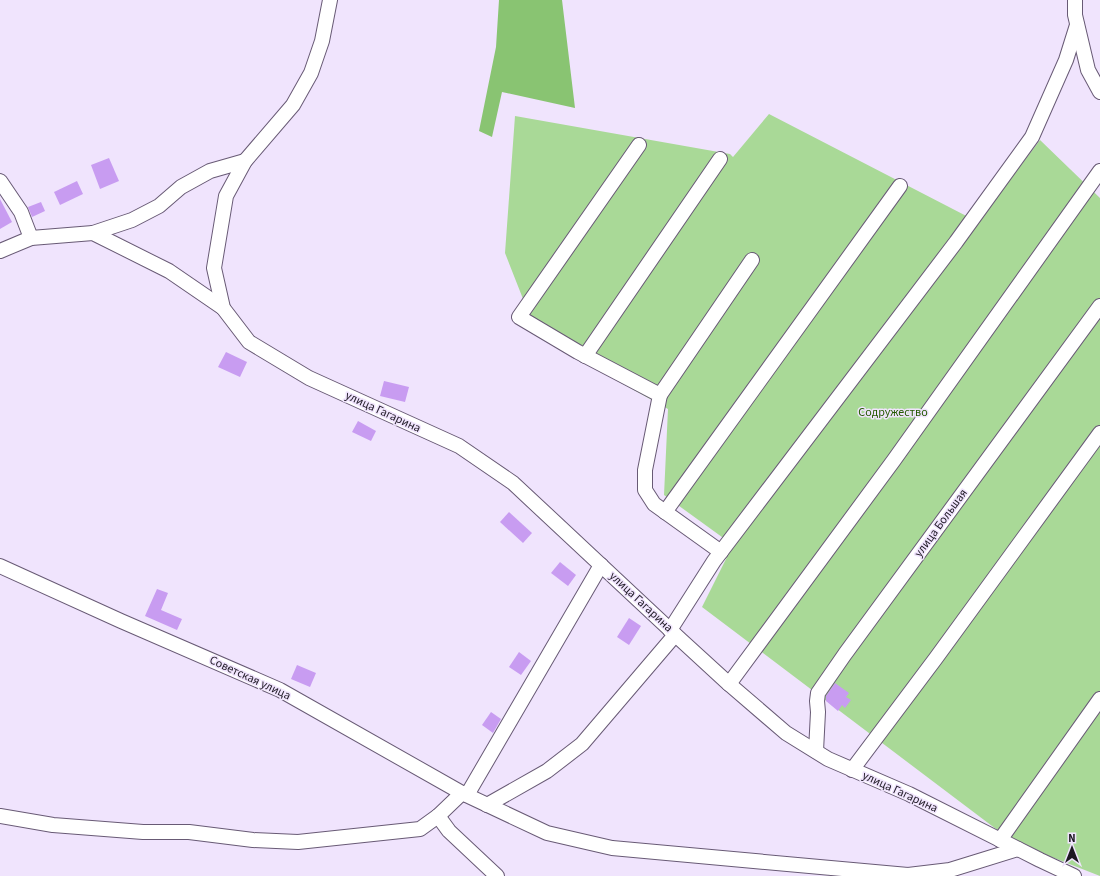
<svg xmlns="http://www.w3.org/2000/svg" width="1100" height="876" viewBox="0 0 1100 876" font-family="'Source Sans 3',sans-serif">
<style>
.green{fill:#a9d997}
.forest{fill:#89c472}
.building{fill:#c89cf1}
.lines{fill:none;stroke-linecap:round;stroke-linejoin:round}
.minor-casing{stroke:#685a75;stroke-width:16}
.minor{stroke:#fff;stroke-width:14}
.labels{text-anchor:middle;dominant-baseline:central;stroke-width:3;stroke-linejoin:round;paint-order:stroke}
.street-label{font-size:12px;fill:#1c1722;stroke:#f0e4fd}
.park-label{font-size:12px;fill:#245a01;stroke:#f0e4fd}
</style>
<rect width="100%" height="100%" fill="#f0e4fd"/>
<path class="green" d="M769 114 978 222 1040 140 1100 198V876L1049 856 1000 832 702 607 733 545 664 495 668 409 538 337 505 253 515 116 730 154 733 157Z"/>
<path class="forest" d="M499 0H562L575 108 502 92 492 137 479 131 496 47Z"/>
<g class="building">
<path d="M109 158 119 181 100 189 91 165Z"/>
<path d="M77 181 83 194 60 205 54 192Z"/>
<path d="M0 199 12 222 0 229Z"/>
<path d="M41 202 45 211 32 217 28 207Z"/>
<path d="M226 352 247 362 240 377 218 367Z"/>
<path d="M384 381 409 387 405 402 380 396Z"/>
<path d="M358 421 376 431 371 441 352 432Z"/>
<path d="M509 512 532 533 523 543 500 522Z"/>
<path d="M560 562 576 575 568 586 551 573Z"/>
<path d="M157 589 168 593 161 610 182 619 177 630 145 616Z"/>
<path d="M629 618 641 626 629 645 617 637Z"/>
<path d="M519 652 531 661 521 675 509 667Z"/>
<path d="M297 665 316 673 310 687 291 679Z"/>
<path d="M835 683 849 693 846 697 851 700 845 708 842 705 838 711 826 701V696Z"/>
<path d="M491 712 501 719 493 733 482 725Z"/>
</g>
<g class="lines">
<g class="minor-casing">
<g id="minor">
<path d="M330 0 322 41 311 73 293 105 245 161 226 196 214 268 223 308 249 342 309 378 459 446 513 483 681 640 729 684 786 733 828 759 909 794 1040 860 1074 876"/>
<path d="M1075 0V15L1088 70 1100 92"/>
<path d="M639 145 519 317 578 352 660 395 645 470V490L654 504 721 552"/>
<path d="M0 181 21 212 31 238"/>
<path d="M93 233 132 220 159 206 181 187 210 171 245 161"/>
<path d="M0 251 31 238 93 233 169 271 223 308"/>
<path d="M585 356 720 159"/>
<path d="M660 395 752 260"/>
<path d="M665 512 900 186"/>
<path d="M0 566 121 621 280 690 462 793 438 816 420 829 298 842 253 840 189 832H143L53 825 0 816"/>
<path d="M670 630 714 561 956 242 1032 137 1066 60 1077 25"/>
<path d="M729 684 894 460 1100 171"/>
<path d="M816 751 818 712 817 701 818 693 845 654 1100 306"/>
<path d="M852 770 936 658 1100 433"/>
<path d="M462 793 547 833 612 848 908 875 950 870 1018 849"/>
<path d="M467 795 601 565"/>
<path d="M487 805 547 771 582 744 675 635"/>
<path d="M438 816 449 831 497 876"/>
<path d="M1000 840 1100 699"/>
</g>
</g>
<use href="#minor" class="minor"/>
</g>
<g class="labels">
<g class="street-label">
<text transform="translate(383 412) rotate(25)">улица Гагарина</text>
<text transform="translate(941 523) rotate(-54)">улица Большая</text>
<text transform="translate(641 602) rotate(43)">улица Гагарина</text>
<text transform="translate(250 678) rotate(25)">Советская улица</text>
<text transform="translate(900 792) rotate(25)">улица Гагарина</text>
</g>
<g class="park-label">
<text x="893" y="412">Содружество</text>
</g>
</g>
<g transform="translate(1072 848)" stroke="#f0e4fd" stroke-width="3" paint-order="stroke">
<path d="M0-3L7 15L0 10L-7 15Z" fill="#1c1722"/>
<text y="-6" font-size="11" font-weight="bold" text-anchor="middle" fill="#1c1722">N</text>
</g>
</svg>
